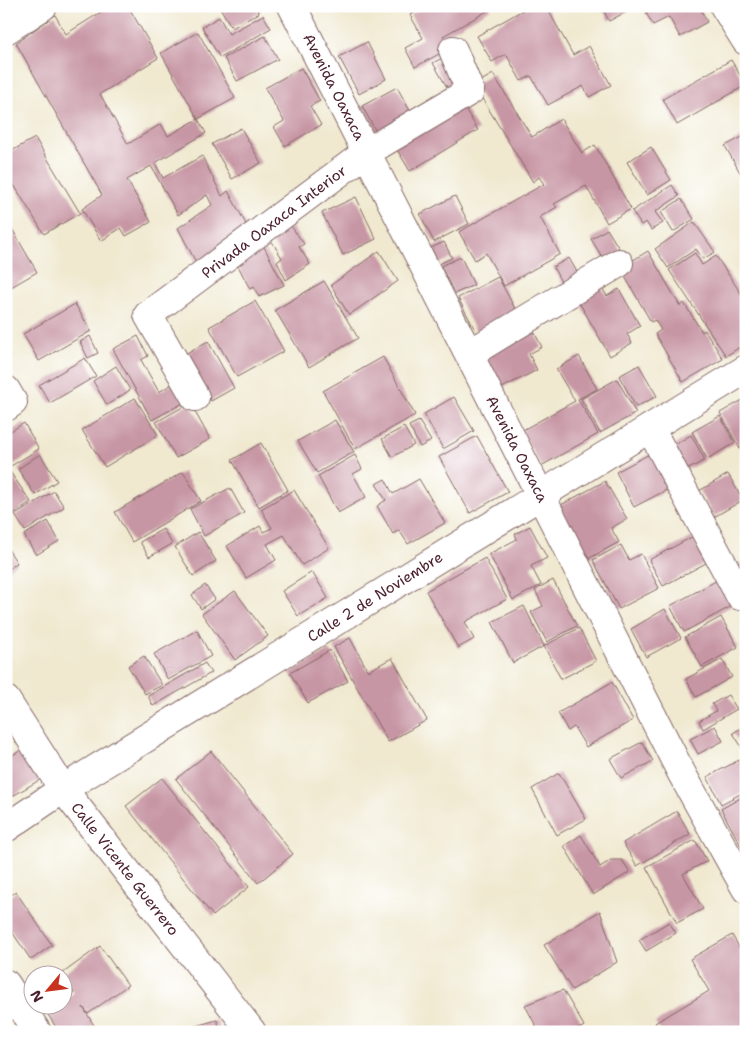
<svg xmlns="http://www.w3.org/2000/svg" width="752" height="1038" viewBox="0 0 752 1038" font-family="'Shantell Sans',sans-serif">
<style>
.building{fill:#c796a4}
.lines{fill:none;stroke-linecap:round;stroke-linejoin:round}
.minor-casing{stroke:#846665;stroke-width:30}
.minor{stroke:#fff;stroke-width:28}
.labels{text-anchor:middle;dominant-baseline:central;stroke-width:4.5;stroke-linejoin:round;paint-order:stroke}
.street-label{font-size:15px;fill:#4a1f2b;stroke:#fff}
</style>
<rect width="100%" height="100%" fill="#fff"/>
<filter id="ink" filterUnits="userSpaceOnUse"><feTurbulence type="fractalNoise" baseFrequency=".02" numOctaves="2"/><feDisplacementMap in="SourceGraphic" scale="10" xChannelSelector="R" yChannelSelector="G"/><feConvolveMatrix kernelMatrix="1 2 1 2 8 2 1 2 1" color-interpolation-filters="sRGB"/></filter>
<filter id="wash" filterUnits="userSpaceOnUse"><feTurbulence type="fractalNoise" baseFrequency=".0096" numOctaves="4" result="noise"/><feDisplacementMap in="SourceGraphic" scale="20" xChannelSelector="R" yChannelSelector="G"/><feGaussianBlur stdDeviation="1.12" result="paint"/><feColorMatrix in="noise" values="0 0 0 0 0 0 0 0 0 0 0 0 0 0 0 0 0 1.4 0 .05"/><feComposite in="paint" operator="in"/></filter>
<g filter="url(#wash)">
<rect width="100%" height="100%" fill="#f0e9d0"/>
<g id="blocks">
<g class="building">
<path d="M98 6H128L158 58 100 94 128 144 161 124 168 136 198 119 206 133 155 163 163 178 202 156 222 196 228 191 252 235 200 270 178 228 212 205 207 195 178 215 151 166 127 180 151 222 126 236 121 228 101 241 82 209 102 195 16 43 55 15 66 34 101 12Z"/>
<path d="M219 6H255L259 13 232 28Z"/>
<path d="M426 6 430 11 428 6H490L491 9 443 36 450 48 415 67 405 48 423 38 410 15Z"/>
<path d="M530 6H546L573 55 589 46 611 85 589 97 583 86 548 105 531 76 521 81 506 54 492 62 477 36Z"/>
<path d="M601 6H637L609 21Z"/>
<path d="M658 6H699L707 22 680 37 669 17 653 25 646 13Z"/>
<path d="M263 15 271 28 220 58 202 27 219 17 229 34Z"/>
<path d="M198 32 235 98 198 119 161 53Z"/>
<path d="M265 36 278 59 237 81 224 58Z"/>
<path d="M367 42 386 79 359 94 339 57Z"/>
<path d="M444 57 461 87 451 94 433 63Z"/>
<path d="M731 60 746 85 677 125 663 99Z"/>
<path d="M301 68 320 101 310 106 321 125 285 146 274 127 284 121 265 88Z"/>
<path d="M493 74 532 137 561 119 582 153 595 145 631 209 607 223 586 186 554 204 557 207 540 217 560 254 504 286 486 253 475 260 459 232 544 184 539 177 533 182 474 85Z"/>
<path d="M397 87 415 120 380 139 362 106Z"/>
<path d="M461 102 478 130 410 171 393 143Z"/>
<path d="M241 128 261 163 232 179 212 144Z"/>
<path d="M746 135V183L725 146Z"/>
<path d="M35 138 80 213 44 234 6 172V154Z"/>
<path d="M651 147 671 180 647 195 627 162Z"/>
<path d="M672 185 679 196 655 212 663 223 651 230 646 222 641 225 632 211Z"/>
<path d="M455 196 469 224 434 242 420 214Z"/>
<path d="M356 197 376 239 343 255 322 213Z"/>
<path d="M681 199 694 219 673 232 661 212Z"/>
<path d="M694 222 715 252 703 259 696 249 668 268 655 249Z"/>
<path d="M291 226 304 244 299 247 310 264 286 280 277 262 282 258 271 240Z"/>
<path d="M11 227 37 272 6 290V230Z"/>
<path d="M607 229 622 253 606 263 591 239Z"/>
<path d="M444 242 452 258 439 264 431 248Z"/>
<path d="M263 245 284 285 259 297 254 287 250 289 235 260Z"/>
<path d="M379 251 398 281 349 315 331 285Z"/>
<path d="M648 251 680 306 684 303 702 332 705 330 723 359 683 382 655 334 661 330 655 320 651 322 620 268Z"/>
<path d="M695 253 702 265 716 256 746 301V343L726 356 669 270Z"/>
<path d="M461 257 474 285 454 294 441 266Z"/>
<path d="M569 258 581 279 565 289 553 267Z"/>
<path d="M498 277 519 316 479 337 458 298Z"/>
<path d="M324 281 358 338 309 367 275 310Z"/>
<path d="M599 283 607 296 619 289 640 326 627 334 632 343 610 356 576 297Z"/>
<path d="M255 301 284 351 237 377 209 327Z"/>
<path d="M75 304 91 331 39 361 23 334Z"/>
<path d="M532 328 542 347 529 354 537 370 500 389 484 358Z"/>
<path d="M90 336 98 353 88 358 80 342Z"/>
<path d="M138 336 148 356 141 360 159 392 174 383 185 402 152 420 113 349Z"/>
<path d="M208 341 234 388 211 401 185 354Z"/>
<path d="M579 356 597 389 578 399 598 434 541 466 521 431 575 401 556 369Z"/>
<path d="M383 357 415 415 355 449 323 391Z"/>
<path d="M85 358 96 376 50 403 39 385Z"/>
<path d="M639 365 657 396 636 407 619 376Z"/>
<path d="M116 366 130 390 107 405 93 381Z"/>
<path d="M617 379 636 413 600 433 581 399Z"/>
<path d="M454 397 474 431 443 449 424 414Z"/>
<path d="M135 398 158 435 105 467 82 430Z"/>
<path d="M746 398V445L740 449 720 413Z"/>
<path d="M190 403 210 439 176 458 156 422Z"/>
<path d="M720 416 735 443 707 459 692 432Z"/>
<path d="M335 420 354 452 317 473 298 441Z"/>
<path d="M419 421 431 441 420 447 409 426Z"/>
<path d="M24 423 39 449 6 469V434Z"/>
<path d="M404 427 414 445 392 457 382 439Z"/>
<path d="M691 435 705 460 685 471 671 447Z"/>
<path d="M477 436 508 492 470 513 439 457Z"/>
<path d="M261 443 288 490 259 507 232 460Z"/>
<path d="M657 450 676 485 634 507 616 472Z"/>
<path d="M40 454 57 481 35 495 18 469Z"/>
<path d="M355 455 362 469 353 474 366 497 338 513 318 476Z"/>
<path d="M8 469 31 502 6 519V470Z"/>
<path d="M183 472 201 501 132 542 115 512Z"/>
<path d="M728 474 743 500 714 517 699 491Z"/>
<path d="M385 479 393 494 419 479 445 523 408 544 399 530 393 534 377 506 386 500 376 484Z"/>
<path d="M605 481 627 519 611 528 619 542 588 559 559 506Z"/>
<path d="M230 488 244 513 204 536 190 509Z"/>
<path d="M294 490 329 548 302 565 284 535 267 544 276 560 246 578 227 546 260 526 263 532 272 528 261 509Z"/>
<path d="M54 491 64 507 25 531 15 515Z"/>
<path d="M48 521 59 541 36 555 24 535Z"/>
<path d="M530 526 547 558 531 566 541 585 513 600 489 554 517 539 515 534Z"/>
<path d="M163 529 172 544 149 557 140 542Z"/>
<path d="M198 532 216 561 193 576 175 547Z"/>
<path d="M692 537 706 563 663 586 649 560Z"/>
<path d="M621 545 629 560 641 554 659 588 619 609 593 560Z"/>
<path d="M6 546 17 563 6 571Z"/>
<path d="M485 558 507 599 465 622 474 639 458 648 426 591Z"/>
<path d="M746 559V580L737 565Z"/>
<path d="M312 572 328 598 298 616 282 591Z"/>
<path d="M725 576 739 602 684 632 670 606Z"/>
<path d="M553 580 577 626 547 642 531 612 543 606 535 590Z"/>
<path d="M205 585 215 599 201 609 192 595Z"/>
<path d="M235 591 268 636 235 660 202 614Z"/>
<path d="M524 606 544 646 513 663 492 622Z"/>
<path d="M665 609 681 638 646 657 631 629Z"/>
<path d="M721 617 738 647 702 667 685 637Z"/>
<path d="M579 628 596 661 561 679 544 646Z"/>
<path d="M197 630 211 656 168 680 154 654Z"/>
<path d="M350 638 368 671 392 658 427 720 388 742 334 647Z"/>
<path d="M330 650 348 681 308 703 290 673Z"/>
<path d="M144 656 162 685 145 694 128 666Z"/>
<path d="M722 659 732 677 696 697 686 679Z"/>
<path d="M205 663 211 673 153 706 148 696Z"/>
<path d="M612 682 633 720 586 747 574 727 568 731 558 713Z"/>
<path d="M728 695 737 709 703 729 699 721 716 711 712 704Z"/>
<path d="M746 725V754L733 733Z"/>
<path d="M715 726 723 741 698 754 690 739Z"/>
<path d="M642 742 653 761 621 778 610 759Z"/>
<path d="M23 749 41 779 6 800V759Z"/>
<path d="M211 751 293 854 258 883 176 779Z"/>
<path d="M743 758 746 764V791L721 804 707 777Z"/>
<path d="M559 773 586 819 557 835 532 789Z"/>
<path d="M162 778 249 887 213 916 126 806Z"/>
<path d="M746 795V844L741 846 721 809Z"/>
<path d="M677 811 690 834 637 866 623 843Z"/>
<path d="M581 835 600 867 611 860H622L630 872 593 895 564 846Z"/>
<path d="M695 840 707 861 683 874 703 909 677 923 646 867Z"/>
<path d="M16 892 52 945 31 960 6 923V898Z"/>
<path d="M600 911 617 962 572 990 544 945Z"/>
<path d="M669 922 676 933 646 951 639 940Z"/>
<path d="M732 935 739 947 746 942V1032H661L655 1023 709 991 690 959Z"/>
<path d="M100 946 128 985 88 1014 83 1007 98 1032H59L45 1010 53 1006H62V1000L74 993 62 976H59Z"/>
<path d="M563 990 584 1026 574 1032H539L525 1005Z"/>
<path d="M217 1020 221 1032H177V1031Z"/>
</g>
</g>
</g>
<g filter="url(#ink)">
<use href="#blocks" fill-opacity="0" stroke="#846665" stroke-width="1"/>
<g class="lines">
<g class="minor-casing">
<g id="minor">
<path d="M292 6 682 774 746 889"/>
<path d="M724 6 746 41"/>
<path d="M6 30 43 6"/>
<path d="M469 354 619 263"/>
<path d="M6 390 13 402 6 407"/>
<path d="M195 397 148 315 367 152 470 91 453 50"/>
<path d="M650 428 740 596"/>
<path d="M6 700 63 789 252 1032"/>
<path d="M6 828 63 789 746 369"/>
<path d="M6 984 37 1032"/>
</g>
</g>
<use href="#minor" class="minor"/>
</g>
</g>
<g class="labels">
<g class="street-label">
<text transform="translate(334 87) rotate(63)">Avenida Oaxaca</text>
<text transform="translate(274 222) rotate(-37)">Privada Oaxaca Interior</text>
<text transform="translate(517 449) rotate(63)">Avenida Oaxaca</text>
<text transform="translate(375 597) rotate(-32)">Calle 2 de Noviembre</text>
<text transform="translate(125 869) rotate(52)">Calle Vicente Guerrero</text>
</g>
</g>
<rect width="752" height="1038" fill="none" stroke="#fff" stroke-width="25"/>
<g transform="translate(48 990) rotate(241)"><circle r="24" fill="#ffffff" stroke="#b7a5aa"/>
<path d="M0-4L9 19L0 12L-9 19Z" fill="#c8321e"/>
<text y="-8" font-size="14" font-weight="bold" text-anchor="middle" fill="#4a1f2b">N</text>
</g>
</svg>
